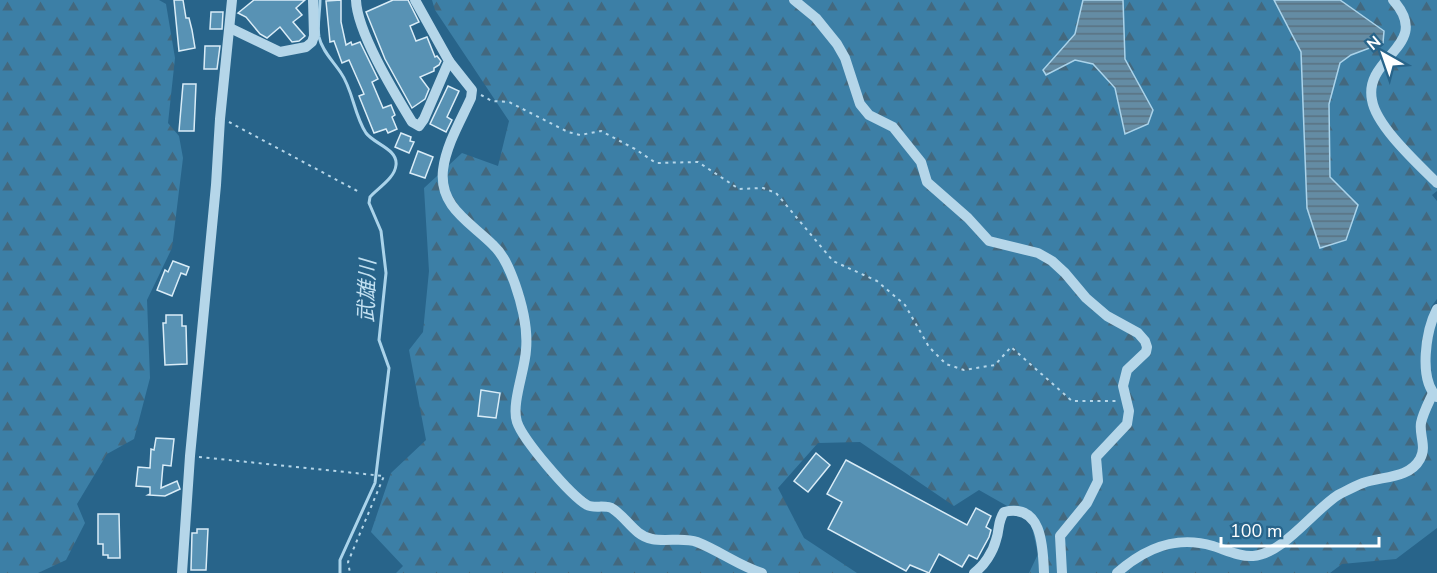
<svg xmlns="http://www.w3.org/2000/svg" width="1437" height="573" viewBox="0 0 1437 573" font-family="'Nunito Sans','Noto Sans JP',sans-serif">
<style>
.forest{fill:url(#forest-firs)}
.water{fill:url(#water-rules);stroke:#aad3ea;stroke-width:1.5}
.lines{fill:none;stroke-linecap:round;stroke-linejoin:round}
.stream{stroke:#aad3ea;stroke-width:3}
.building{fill:#5892b4;stroke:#d9ecf7;stroke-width:1.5}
.path{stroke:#b5d6e9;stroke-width:2;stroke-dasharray:3 4.5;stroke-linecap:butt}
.minor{stroke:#b5d6e9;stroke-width:10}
.labels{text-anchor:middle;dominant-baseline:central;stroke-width:4.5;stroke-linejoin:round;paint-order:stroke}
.water-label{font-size:21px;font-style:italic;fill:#c1dff0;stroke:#28648a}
</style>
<defs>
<pattern id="forest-firs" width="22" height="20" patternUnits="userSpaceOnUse" patternTransform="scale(1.5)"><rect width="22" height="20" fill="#3c7fa6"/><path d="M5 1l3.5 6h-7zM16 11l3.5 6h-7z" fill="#43687e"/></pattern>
<pattern id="water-rules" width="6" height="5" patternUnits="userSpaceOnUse" patternTransform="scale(1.5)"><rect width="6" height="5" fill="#648ca4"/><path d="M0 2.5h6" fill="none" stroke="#5a7281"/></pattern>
</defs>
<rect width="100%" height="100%" fill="#28648a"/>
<g class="forest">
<path d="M0 0H159L166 4 175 58 168 123 179 136 183 158 172 248 147 300 150 378 134 439 107 454 77 504 85 523 66 560 38 573H0Z"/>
<path d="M432 0H1083L1075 34 1043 70 1046 75 1075 60 1093 64 1115 88 1125 134 1153 110 1125 59 1123 0H1274L1301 52 1307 208 1330 177 1329 103 1340 63 1351 55 1383 43 1384 31 1340 0H1437V191L1432 195 1437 201V299L1431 307 1437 321V528L1396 559 1342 564 1330 573H1029L1038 554 1030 519 979 490 954 506 860 442 818 443 778 488 804 538 857 573H396L403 566 371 532 391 473 426 440 409 350 423 332 429 271 424 188 462 153 498 166 509 121 435 10Z"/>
</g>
<g class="water">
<path d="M1083 0H1123L1125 59 1153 110 1148 124 1125 134 1115 88 1093 64 1075 60 1046 75 1043 70 1075 34Z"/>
<path d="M1274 0H1340L1384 31 1383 43 1351 55 1340 63 1329 104 1330 177 1358 205 1346 240 1320 248 1307 208 1301 52Z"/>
</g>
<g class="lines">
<path class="stream" d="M320 0C320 11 317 26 319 37 322 51 334 62 341 73 353 90 354 115 366 133 374 144 398 149 396 165 395 178 378 188 370 197L369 203 381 231 386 273 379 340 389 368 375 483 340 560V573"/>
</g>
<g class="building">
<path d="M174 0H183L186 18H189L192 30 195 48 179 51Z"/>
<path d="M254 0H305L296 8 302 15 293 22 305 36 299 41 292 42 280 27 267 38 260 34 246 17 238 13Z"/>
<path d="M341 0V22L346 45 351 42 352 45 360 42 378 79 372 82 383 108 391 105 395 115 392 117 397 129 388 133 386 129 374 133 359 96 364 94 349 60 342 63 334 41 330 42 326 1Z"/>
<path d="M393 0H408L419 22 410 26 416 41 427 37 435 57 437 56 441 61 439 65 434 68V71L420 77 429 89 425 99 412 108 385 59 366 12Z"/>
<path d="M211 12H223L222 29H210Z"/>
<path d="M205 46H220L217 69H204Z"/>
<path d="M183 84H196L194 131H179Z"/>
<path d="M448 86 459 91 447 117 452 120 446 132 430 124Z"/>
<path d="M401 133 411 137 410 141 414 142 409 153 395 147Z"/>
<path d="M418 151 433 157 425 178 410 173Z"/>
<path d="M173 261 189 267 186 275 181 273 172 296 157 290 165 270 168 272Z"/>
<path d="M166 315H182V326H186L187 364 165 365 163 323H166Z"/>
<path d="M481 390 500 393 496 418 478 416Z"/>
<path d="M156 438 174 439 171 466 163 465 161 488 177 481 180 489 165 496 148 495 150 494V487L136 486 138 467 150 468 151 449 154 450Z"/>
<path d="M816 453 830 465 808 492 794 481Z"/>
<path d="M846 460 967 525 976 508 991 516 986 527 991 530 989 537 977 559 969 555 962 567 939 554 929 573 910 565 906 571 828 529 842 502 827 494Z"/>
<path d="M98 514H119L120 558H108V555H103V544H98Z"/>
<path d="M197 529H208L206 570H191L192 533H197Z"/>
</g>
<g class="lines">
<g class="path">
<path d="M481 95 492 101 509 102 568 132 580 135 601 131 635 149 656 163 698 162 739 189 763 188 776 193 833 261 877 281 905 305 929 347 946 364 964 370 995 365 1011 347 1072 401H1116"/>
<path d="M229 122 361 193"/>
<path d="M199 457 384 476 348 562 350 573"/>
</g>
<g class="minor">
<path d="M356 0C357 32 395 94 412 122L419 126 424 119 449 61 415 0"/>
<path d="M794 0 816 18 837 44 845 58 860 104 869 115 893 127 921 162 927 182 968 218 989 241 1038 253 1052 261 1065 273 1086 298 1107 316 1138 333 1145 341 1147 347 1146 352 1127 370 1123 386 1129 411 1127 424 1096 457 1098 481 1087 503 1060 536 1062 573"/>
<path d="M1393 0C1434 46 1363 56 1372 100 1376 126 1418 164 1437 183"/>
<path d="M230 28 280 52 306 47 312 42 314 36 313 0"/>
<path d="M449 61 472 90 471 98C461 120 446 145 443 170 439 207 470 222 493 245 504 255 510 270 515 284 522 304 528 329 526 350 525 370 511 404 517 422 523 440 570 495 587 505 594 509 606 504 613 509 627 518 635 536 652 539 666 542 684 537 697 542 720 551 739 566 762 573"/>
<path d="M1437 397C1418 379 1426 330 1437 309"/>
<path d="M182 573 190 456 216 185 220 119 232 0"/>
<path d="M974 573C984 566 993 552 996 540 1000 529 997 523 1004 512 1042 503 1043 546 1044 573"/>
<path d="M1117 573C1145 548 1176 535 1213 546 1226 550 1240 557 1253 556 1283 554 1313 511 1338 495 1346 491 1355 486 1363 483 1382 476 1409 479 1420 459 1427 447 1419 435 1421 423 1423 413 1429 402 1433 393"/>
</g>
</g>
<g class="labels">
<g class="water-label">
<text transform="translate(367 291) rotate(-88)">武雄川</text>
</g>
</g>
<g transform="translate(1383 54) rotate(320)" stroke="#28648a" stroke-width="4.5" paint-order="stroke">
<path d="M0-4.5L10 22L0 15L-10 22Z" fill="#ffffff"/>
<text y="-9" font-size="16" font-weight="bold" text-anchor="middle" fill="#ffffff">N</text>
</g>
<path d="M1221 537v9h158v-9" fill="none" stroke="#ffffff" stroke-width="3"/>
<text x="1230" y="537" font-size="18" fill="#ffffff" stroke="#28648a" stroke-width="4.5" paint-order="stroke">100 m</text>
</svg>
